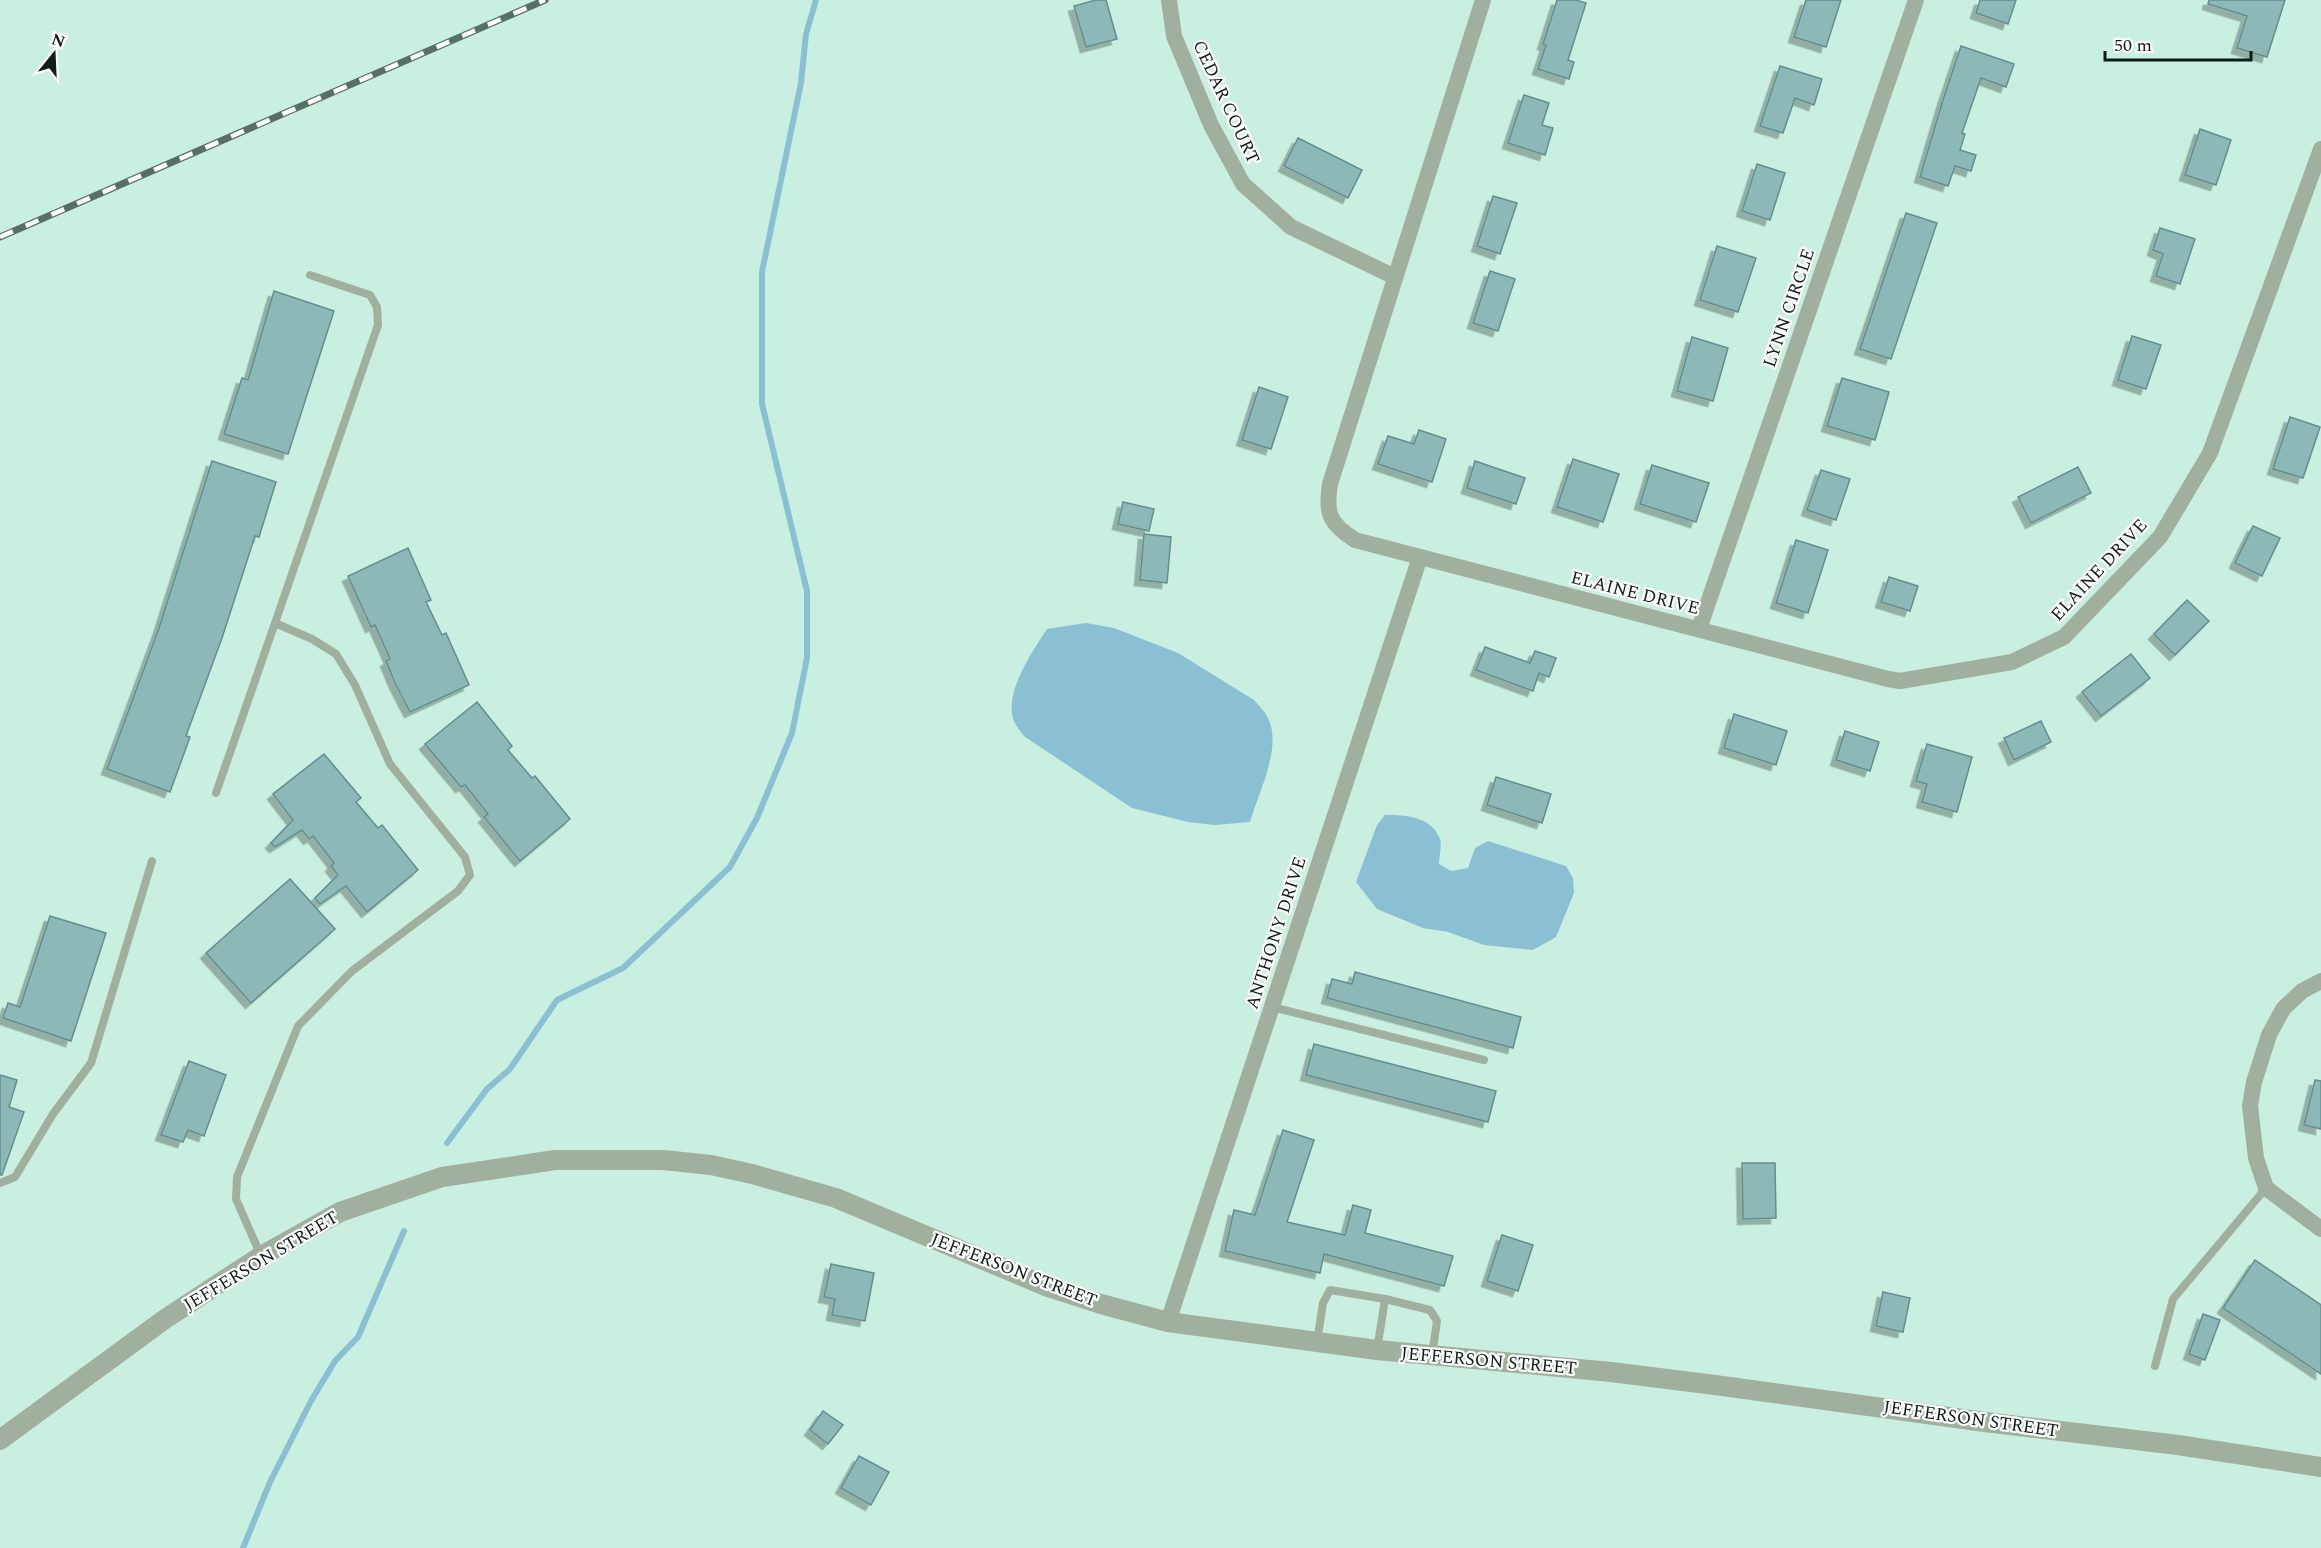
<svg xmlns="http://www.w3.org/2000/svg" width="2321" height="1548" viewBox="0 0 2321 1548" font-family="Spectral,serif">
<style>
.water{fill:#8bc0d4}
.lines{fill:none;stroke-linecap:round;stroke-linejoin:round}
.stream{stroke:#8bc0d4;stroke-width:6}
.building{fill:#8db8b8;stroke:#648e8f;stroke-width:1.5;filter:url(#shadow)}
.service{stroke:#a1af9f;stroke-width:8}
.minor{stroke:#a1af9f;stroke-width:16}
.tertiary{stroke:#a1af9f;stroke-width:20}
.rail-casing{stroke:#576f66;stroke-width:7}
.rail{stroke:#fff;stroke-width:4.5;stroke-dasharray:14;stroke-linecap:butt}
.labels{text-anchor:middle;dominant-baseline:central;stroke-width:4.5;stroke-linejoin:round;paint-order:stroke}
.street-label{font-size:18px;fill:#0f1d18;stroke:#fff}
</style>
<defs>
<filter id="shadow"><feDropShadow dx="-5.5" dy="5.5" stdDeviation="0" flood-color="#0004"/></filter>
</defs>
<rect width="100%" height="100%" fill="#c8efdf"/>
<g class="water">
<path d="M1086 623 1114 628 1178 653 1254 700C1260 707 1267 713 1270 723 1280 752 1258 794 1250 822L1215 825 1188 822 1132 808 1025 737C1021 732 1016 726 1014 721 1003 693 1033 651 1047 629Z"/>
<path d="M1385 815C1406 815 1431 816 1440 839 1442 846 1439 857 1439 864L1451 871 1468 868 1475 848 1488 841 1566 866 1573 878 1574 893 1556 937 1533 950 1484 945 1448 932 1423 928 1377 909 1356 882 1377 825Z"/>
</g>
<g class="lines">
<g class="stream">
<path d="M447 1143 487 1089 510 1069 557 1000 623 968 730 867 757 818 792 733 807 658V591L762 404V272L801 83 806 34 816 0"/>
<path d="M243 1548 270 1482 311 1401 335 1361 358 1337 404 1231"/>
</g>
</g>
<g class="building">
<path d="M1096 0H1106L1117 39 1086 47 1074 6Z"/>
<path d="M1557 0H1576L1586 3 1568 60 1574 62 1569 79 1538 69 1546 45 1543 44Z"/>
<path d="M1806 0H1841L1826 47 1794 37Z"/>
<path d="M1980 0H2016L2008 24 1976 13Z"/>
<path d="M2209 0H2285L2267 57 2237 48 2247 16 2208 4Z"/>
<path d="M1961 46 2014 64 2006 87 1981 78 1962 133 1965 134 1960 150 1976 155 1971 171 1955 166 1948 186 1920 177 1942 103Z"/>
<path d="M1780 66 1822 79 1814 105 1795 98 1783 133 1760 126Z"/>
<path d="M1524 95 1549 103 1542 125 1553 128 1545 155 1508 143Z"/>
<path d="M2200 129 2231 140 2216 185 2185 175Z"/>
<path d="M1298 138 1362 170 1348 198 1284 166Z"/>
<path d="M1757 164 1785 173 1770 220 1742 211Z"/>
<path d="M1493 196 1517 203 1500 254 1477 246Z"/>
<path d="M1906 213 1937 223 1891 359 1860 349Z"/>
<path d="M2160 228 2195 239 2180 284 2156 276 2163 254 2153 250Z"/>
<path d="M1717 246 1756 258 1738 312 1700 300Z"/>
<path d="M1490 271 1515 279 1498 331 1473 323Z"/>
<path d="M274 291 334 311 288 454 224 434 242 378 248 380Z"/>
<path d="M2132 336 2161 345 2146 389 2118 380Z"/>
<path d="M1692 337 1728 348 1713 401 1677 391Z"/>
<path d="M1842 378 1889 392 1875 440 1827 426Z"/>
<path d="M1259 387 1288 397 1271 449 1242 440Z"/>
<path d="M2290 417 2320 427 2303 478 2273 469Z"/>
<path d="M1419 430 1446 439 1432 482 1378 464 1388 436 1414 444Z"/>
<path d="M1573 459 1619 474 1603 522 1557 507Z"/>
<path d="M212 461 276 482 259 537 255 536 222 638 186 736 190 737 170 792 107 769 159 628Z"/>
<path d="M1475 461 1525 478 1516 504 1467 488Z"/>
<path d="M1652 465 1709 483 1696 522 1640 504Z"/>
<path d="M2078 467 2091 493 2031 523 2018 497Z"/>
<path d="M1821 470 1850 479 1836 520 1807 510Z"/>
<path d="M1123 502 1154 509 1149 531 1118 524Z"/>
<path d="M2253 526 2280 538 2262 576 2235 563Z"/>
<path d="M1144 534 1171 537 1167 583 1140 580Z"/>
<path d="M1796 540 1828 550 1808 613 1776 603Z"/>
<path d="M408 548 431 600 426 602 442 635 446 633 469 685 410 712 395 683 386 661 390 659 375 625 371 627 348 576Z"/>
<path d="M1889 577 1918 586 1910 611 1881 602Z"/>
<path d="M2187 600 2209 621 2175 655 2154 634Z"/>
<path d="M1485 647 1530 663 1535 651 1556 658 1549 677 1539 673 1533 691 1476 670Z"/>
<path d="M2131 654 2150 678 2101 716 2082 692Z"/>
<path d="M477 702 512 746 508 750 532 778 535 776 570 819 520 861 484 817 488 814 465 785 461 787 425 744Z"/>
<path d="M1734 714 1787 731 1776 765 1724 748Z"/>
<path d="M2041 721 2051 742 2014 760 2004 738Z"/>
<path d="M1845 731 1879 742 1870 771 1836 760Z"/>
<path d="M1927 744 1972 757 1957 812 1922 802 1927 784 1916 781Z"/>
<path d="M324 754 361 798 356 802 378 828 382 825 418 870 367 912 346 886 320 904 315 898 338 875 331 866 334 863 313 836 309 839 302 830 275 847 271 843 293 820 273 794Z"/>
<path d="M1496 777 1551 794 1542 823 1487 805Z"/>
<path d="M290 879 335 929 251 1003 206 953Z"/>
<path d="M50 916 106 933 71 1041 3 1018 8 1003 20 1007Z"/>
<path d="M1355 972 1521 1017 1513 1048 1327 998 1332 979 1352 984Z"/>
<path d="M1314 1044 1496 1091 1488 1122 1306 1075Z"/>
<path d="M189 1061 226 1075 204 1136 188 1130 183 1142 161 1135Z"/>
<path d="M0 1075 17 1080 9 1107 24 1112 2 1175H0Z"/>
<path d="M2315 1080 2321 1081V1129L2304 1125Z"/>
<path d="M1283 1130 1314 1140 1287 1222 1345 1235 1353 1205 1371 1210 1365 1233 1453 1256 1444 1286 1324 1254 1320 1273 1225 1251 1234 1210 1255 1215Z"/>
<path d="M1742 1163H1775L1776 1218 1743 1219Z"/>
<path d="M1502 1235 1533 1245 1518 1291 1487 1281Z"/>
<path d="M2255 1260 2321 1305V1374L2223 1308Z"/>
<path d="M831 1264 874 1273 865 1321 832 1315 835 1299 824 1297Z"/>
<path d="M1883 1292 1910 1298 1903 1332 1876 1326Z"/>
<path d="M2203 1314 2220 1320 2205 1360 2189 1354Z"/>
<path d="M823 1411 843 1425 828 1444 810 1430Z"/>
<path d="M859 1456 889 1472 871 1505 841 1488Z"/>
</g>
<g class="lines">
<g class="service">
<path d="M216 793 275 623"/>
<path d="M1272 1007 1484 1060"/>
<path d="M0 1183 15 1177 53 1114 91 1063 152 861"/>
<path d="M261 1256 236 1199 237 1177 298 1026 352 971 458 891 470 875 465 857 390 764 355 685 336 654 312 639 275 623 378 325 377 307 370 295 310 275"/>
<path d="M1317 1342 1323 1303 1330 1290 1385 1299"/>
<path d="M1377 1350 1385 1299 1430 1310 1437 1321 1432 1355"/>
<path d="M2155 1366 2173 1299 2266 1188"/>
</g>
<g class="minor">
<path d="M1169 0 1174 36 1211 125 1243 184 1291 227 1395 277"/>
<path d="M1483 0 1330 484C1325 514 1330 524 1355 540L1888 679 1900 681 2012 662 2064 637 2160 537 2210 453 2321 149"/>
<path d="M1699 629 1916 0"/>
<path d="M2321 981 2302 991 2283 1009 2269 1035 2254 1082 2250 1106 2256 1158 2266 1188 2321 1229"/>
<path d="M1168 1322 1420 557"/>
</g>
<path class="tertiary" d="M0 1440 165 1319 261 1256 340 1212 442 1177 555 1160H663L711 1165 752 1174 836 1198 1048 1287 1101 1304 1168 1322 1377 1350 1611 1372 1715 1385 1985 1422 2178 1445 2321 1467"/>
<g class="rail-casing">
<path id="rail" d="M0 237 545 0"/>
</g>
<use href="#rail" class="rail"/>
</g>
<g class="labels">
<g class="street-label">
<text transform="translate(1226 102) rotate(65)">CEDAR COURT</text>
<text transform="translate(1789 308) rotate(-71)">LYNN CIRCLE</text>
<text transform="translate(2099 570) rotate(-47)">ELAINE DRIVE</text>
<text transform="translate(1635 593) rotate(14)">ELAINE DRIVE</text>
<text transform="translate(1276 933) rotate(-72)">ANTHONY DRIVE</text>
<text transform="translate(261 1261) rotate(-31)">JEFFERSON STREET</text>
<text transform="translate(1014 1270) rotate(21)">JEFFERSON STREET</text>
<text transform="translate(1489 1361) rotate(5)">JEFFERSON STREET</text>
<text transform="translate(1971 1419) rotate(8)">JEFFERSON STREET</text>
</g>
</g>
<g transform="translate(54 54) rotate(18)" stroke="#ffffff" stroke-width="4.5" paint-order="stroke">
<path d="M0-4.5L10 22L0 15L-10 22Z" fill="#0f1d18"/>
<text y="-9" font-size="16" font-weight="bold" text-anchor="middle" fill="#0f1d18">N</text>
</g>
<path d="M2105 51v9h146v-9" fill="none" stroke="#0f1d18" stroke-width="3"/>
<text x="2114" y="51" font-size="18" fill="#0f1d18" stroke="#ffffff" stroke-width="4.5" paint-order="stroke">50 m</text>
</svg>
